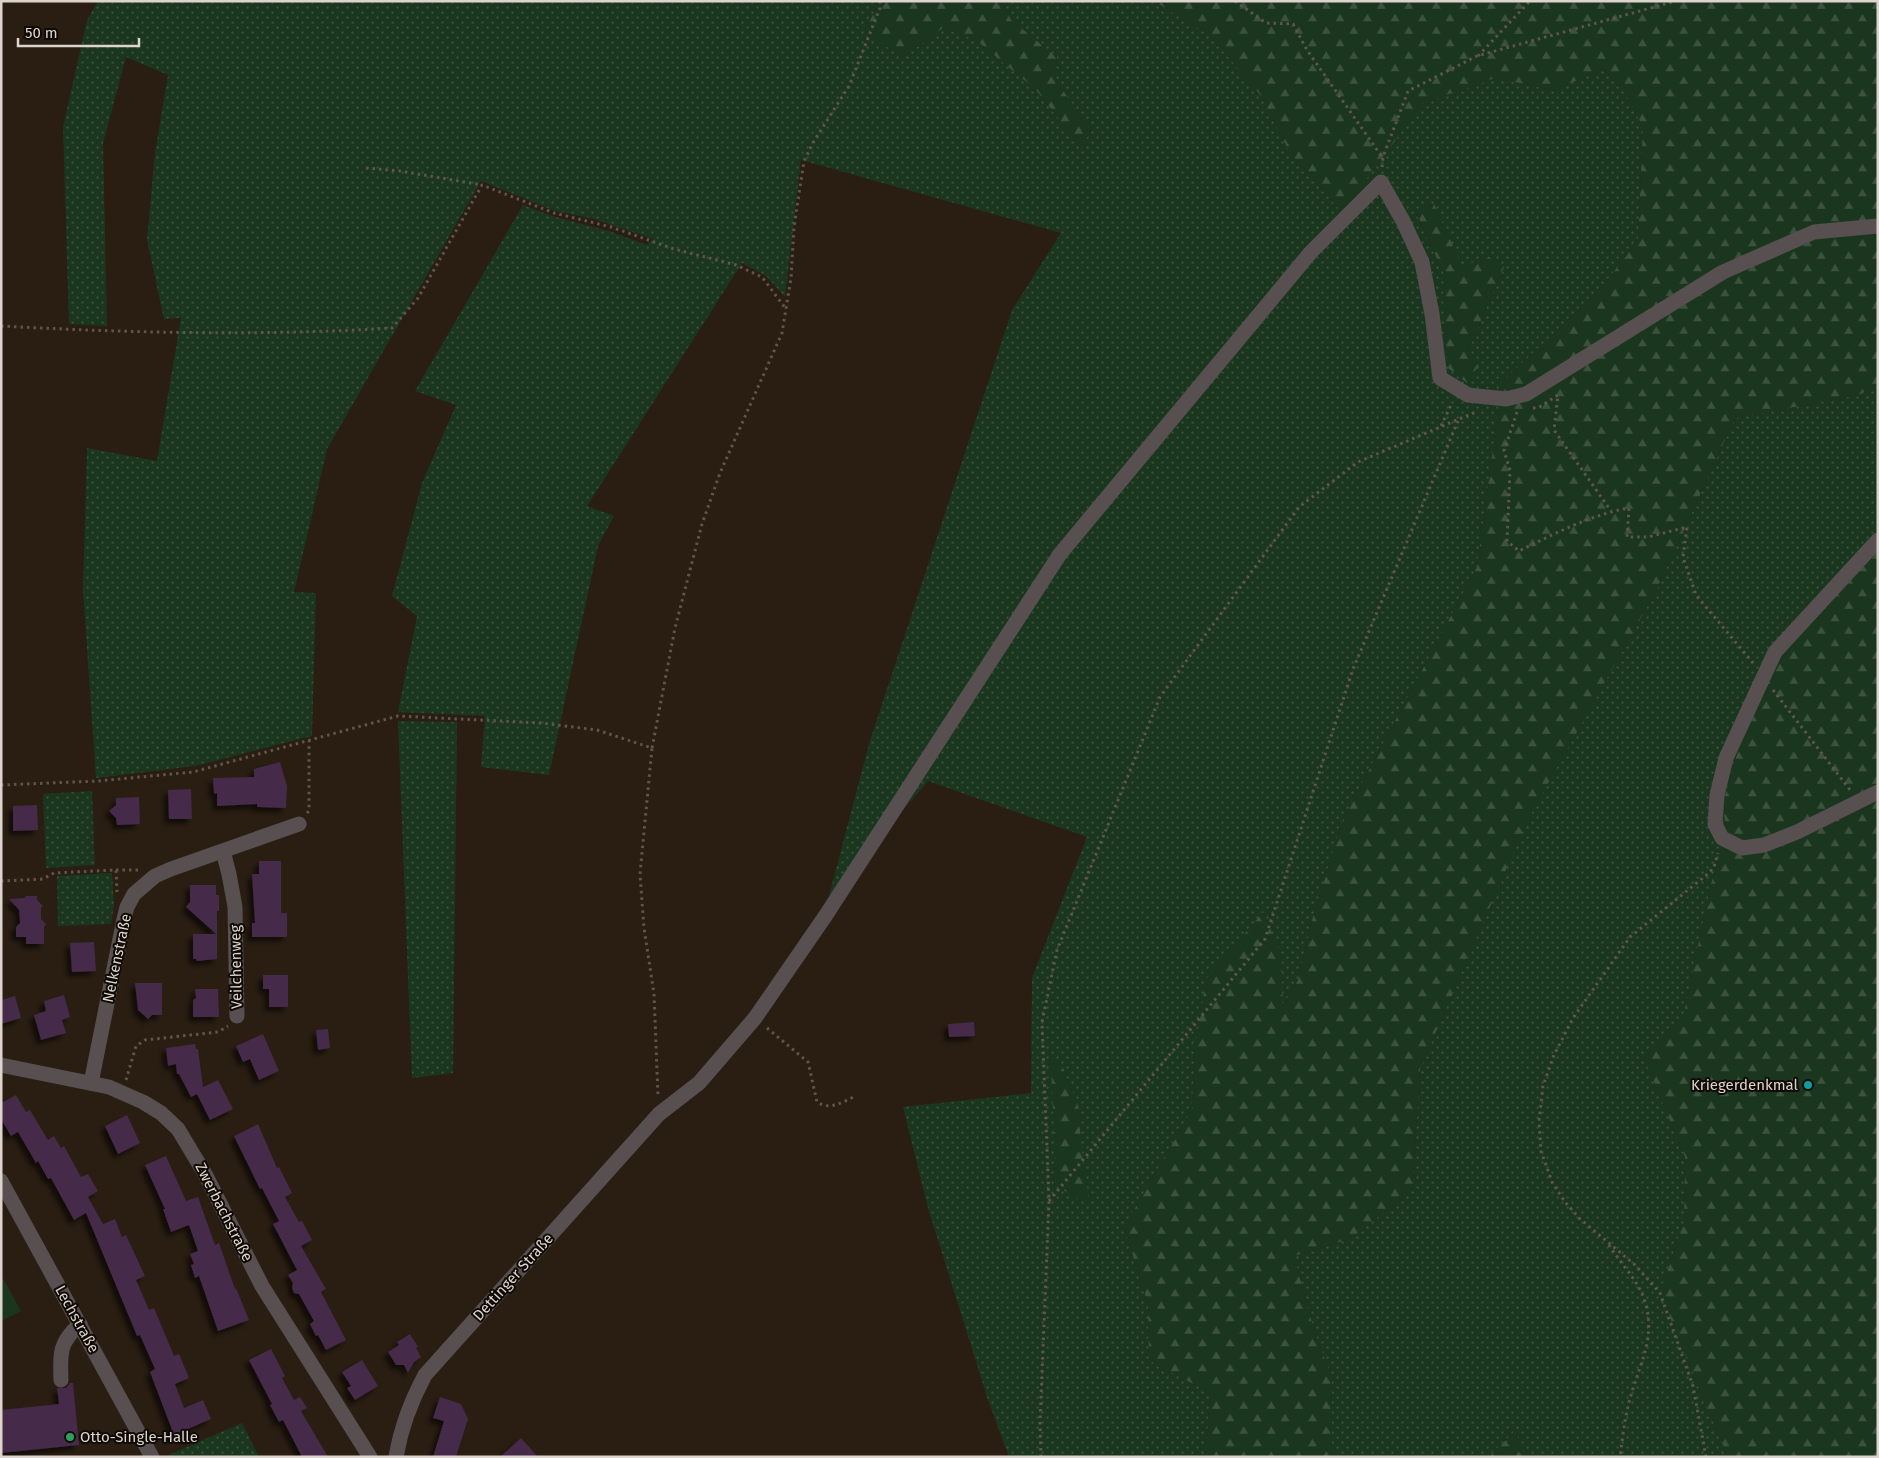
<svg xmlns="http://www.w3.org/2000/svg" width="1879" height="1458" viewBox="0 0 1879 1458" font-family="'Fira Sans',sans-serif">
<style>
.grass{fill:url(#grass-dots);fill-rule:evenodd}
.forest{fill:url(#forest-firs)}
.pitch{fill:#1b361e}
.building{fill:#452949;filter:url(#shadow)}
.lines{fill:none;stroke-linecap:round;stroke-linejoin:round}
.path{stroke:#60554a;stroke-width:3;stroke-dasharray:2.5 4;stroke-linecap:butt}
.minor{stroke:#584f51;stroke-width:15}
.culture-dot{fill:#0f9aa8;stroke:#0f0a05;stroke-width:2}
.leisure-dot{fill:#2e9e5b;stroke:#0f0a05;stroke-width:2}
.labels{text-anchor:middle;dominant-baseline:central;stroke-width:4;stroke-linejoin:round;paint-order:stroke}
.street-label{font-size:15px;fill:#ddd5cd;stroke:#0f0a05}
.poi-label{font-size:15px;fill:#ddd5cd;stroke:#0f0a05;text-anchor:end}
</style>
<defs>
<pattern id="grass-dots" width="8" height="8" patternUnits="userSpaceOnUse" patternTransform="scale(1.25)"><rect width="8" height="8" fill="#1b361e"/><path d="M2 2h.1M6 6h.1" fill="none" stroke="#3c523e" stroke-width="1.8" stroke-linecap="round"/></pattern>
<pattern id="forest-firs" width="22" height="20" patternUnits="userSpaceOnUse" patternTransform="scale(1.25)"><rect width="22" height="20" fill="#1b361e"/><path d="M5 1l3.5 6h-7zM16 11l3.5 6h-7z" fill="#3c523e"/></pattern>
<filter id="shadow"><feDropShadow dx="-4.5" dy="4.5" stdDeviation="2.5" flood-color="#0009"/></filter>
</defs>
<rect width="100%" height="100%" fill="#2a1e12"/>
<g class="grass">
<path d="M98 1H880L865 30 902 58 943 28 976 40 1036 90 1081 147 1091 131 1055 79 1057 57 1011 20 1003 1H1154L1211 36 1261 96 1290 153 1341 211 1423 103 1495 78 1554 90 1604 69 1625 93 1643 127 1638 241 1598 292 1502 382 1477 567 1343 819 1312 920 1298 980 1282 1007 1281 954 1195 1050 1192 1110 1124 1227 1148 1304 1149 1360 1210 1393 1206 1457H1009L988 1400 928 1208 903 1107 1031 1093 1032 978 1087 837 928 781 829 896 869 744 1012 310 1061 233 801 160 785 297 766 276 742 263 587 506 614 516 598 546 549 775 481 767 485 716 398 712 417 616 392 596 422 483 456 405 415 391 523 205 552 216 609 231 647 245 653 239 594 219 555 211 481 181 327 449 294 592 316 593 312 736 195 766 96 778 83 590 87 448 157 461 181 318 164 319 147 240 155 153 168 75 126 57 103 143 107 326 69 324 63 127 87 20ZM1433 204 1463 269 1504 267 1468 350 1443 305 1444 274 1415 211Z"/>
<path d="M1878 384V539L1722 806 1727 830 1711 884 1684 1013 1644 1058 1685 1157 1684 1221 1660 1293 1728 1457H1531L1514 1432 1489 1457H1342L1332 1445V1379L1314 1330 1294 1256 1350 1239 1412 1190 1420 1069 1527 820 1657 589 1735 418 1859 395Z"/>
<path d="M398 721 457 722 453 1073 412 1078Z"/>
<path d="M92 791 95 865 46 868 43 794Z"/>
<path d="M112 873 114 905 111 924 58 926 57 876Z"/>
<path d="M242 1423 259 1457H164Z"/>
</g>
<g class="forest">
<path d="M880 1H1003L1011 20 1057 57 1055 79 1091 131 1081 147 1036 90 976 40 943 28 902 58 865 30Z"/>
<path d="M1154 1H1878V384L1859 395 1735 418 1657 589 1527 821 1420 1069 1412 1190 1350 1239 1294 1256 1314 1330 1332 1379V1445L1342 1457H1206L1210 1393 1149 1360 1148 1304 1124 1227 1192 1110 1195 1050 1206 979 1263 912 1281 954 1283 1006 1298 980 1312 920 1343 819 1477 567 1502 382 1598 292 1638 241 1643 127 1625 93 1604 69 1554 90 1495 78 1423 103 1342 212 1290 153 1261 96 1211 36Z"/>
<path d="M1434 204 1463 268 1486 255 1504 267 1468 350 1481 362 1467 383 1448 368 1443 305 1444 274 1415 210Z"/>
<path d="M1878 539V1457H1728L1660 1293 1684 1221 1685 1157 1644 1058 1684 1013 1711 884 1727 830 1722 806 1767 652Z"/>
<path d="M1059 1058 1078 1105 1083 1166 1091 1206 1056 1186 1051 1062Z"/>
<path d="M1514 1432 1531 1457H1489Z"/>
</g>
<path class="pitch" d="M1 1275 21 1311 1 1321Z"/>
<g class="building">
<path d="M280 762 287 786 286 808 257 807V804L217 806V793L214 794 213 778 254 777V769Z"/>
<path d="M191 789 192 819H169L168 790Z"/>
<path d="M139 797 140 824 117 825 116 818 109 811 116 805V798Z"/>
<path d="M37 805 38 830 13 831V806Z"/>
<path d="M259 861H281V913H287V937H252V923H255L252 874H259Z"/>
<path d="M190 885H216V895H219V911H217V959L197 961 196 959H193V934H216L186 907 190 902Z"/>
<path d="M26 896H37V900L43 906 41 908V919L46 924 44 927V944H26V937H16V927L20 923 19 910 9 899 24 898Z"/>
<path d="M94 942 96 971 72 972 70 943Z"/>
<path d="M263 975H288V1007H269V989H263Z"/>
<path d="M135 983H162V1015H152L148 1019 138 1010Z"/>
<path d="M195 989H218L219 1017H193V1000L196 998Z"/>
<path d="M64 995 70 1017 62 1020 66 1033 41 1040 34 1015 46 1011 44 1001Z"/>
<path d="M15 996 21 1018 1 1024V1000Z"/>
<path d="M974 1022 975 1036 949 1037 948 1024Z"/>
<path d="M328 1029 330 1048 318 1050 316 1030Z"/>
<path d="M263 1034 279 1071 259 1080 250 1059 243 1062 236 1046Z"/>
<path d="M195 1044 196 1049H198L203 1087 218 1080 233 1109 210 1120 197 1094 191 1097 179 1074H177L176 1064 168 1066 166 1048Z"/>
<path d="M16 1095 26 1112 30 1110 48 1140 54 1136 61 1148 64 1146 81 1177 88 1174 98 1191 88 1197 103 1224 115 1219 122 1237 126 1235 145 1276 136 1280 149 1310 154 1308 174 1356 179 1354 189 1378 175 1384 184 1408 203 1400 211 1419 174 1435 150 1372 155 1369 140 1335 137 1336 86 1213 74 1220 51 1178 48 1179 38 1161 36 1163 18 1132 11 1136 1 1119V1103Z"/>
<path d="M127 1115 140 1143 118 1154 105 1126Z"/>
<path d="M258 1124 277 1168 279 1167 292 1193 285 1197 299 1222 302 1221 312 1240 301 1246 326 1289 321 1292 346 1340 326 1350 318 1335 316 1336 310 1324 314 1321 299 1294 294 1293 292 1288 293 1283 288 1275 297 1270 273 1224 279 1221 262 1188 260 1189 234 1136Z"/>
<path d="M166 1156 186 1201 198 1197 215 1245 219 1243 235 1289 236 1288 249 1320 218 1331 199 1276 195 1278 191 1265 194 1264 190 1254 198 1251 189 1225 171 1232 163 1209H165L145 1165Z"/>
<path d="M410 1334 418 1347 416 1348 421 1357 414 1362 408 1373 404 1365H396L388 1352 399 1345 397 1342Z"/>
<path d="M271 1349 285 1376 282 1378 294 1400 300 1397 307 1408 301 1411 328 1457H302L283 1420 279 1422 270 1405 272 1404 249 1360Z"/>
<path d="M362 1360 378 1386 355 1400 347 1388 351 1386 342 1372Z"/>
<path d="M70 1383H73L79 1445 1 1453V1410L59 1404 57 1388H66Z"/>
<path d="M440 1397 461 1404 468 1419 456 1457H433L444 1421 433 1418Z"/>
<path d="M521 1438 538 1457H500Z"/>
</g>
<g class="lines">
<g class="path">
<path d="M1235 1 1266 23 1293 24 1307 50 1382 157"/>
<path d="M1478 56 1530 1"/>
<path d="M1382 167 1383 157 1408 91 1477 56 1676 1"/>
<path d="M366 168 400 171 482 185"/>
<path d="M1 326C131 333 262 336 392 328L418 298 482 185 554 213 611 227 674 249 736 265 762 277 786 309"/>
<path d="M1533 408H1538L1558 395 1554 430 1611 511"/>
<path d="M1517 412 1504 451 1510 470 1507 541 1519 551C1554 534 1590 515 1629 508L1627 537H1648L1687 527 1683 557 1696 595 1753 663"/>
<path d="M1441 426 1452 403"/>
<path d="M1773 690 1850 790"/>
<path d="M652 748 675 628 702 524 720 473 782 333 791 278 794 227 804 161 814 141 849 86 880 8V1"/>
<path d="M1 785 98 781 193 772 398 716 541 723 597 730 652 748 640 874 644 928 654 994 658 1096"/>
<path d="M307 813 309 811V741"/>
<path d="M116 870H140"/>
<path d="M1 881 43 879 54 873 116 870 117 892"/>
<path d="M767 1028 808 1062 817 1102C830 1111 842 1102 856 1096"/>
<path d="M126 1080 136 1046 145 1040 218 1032 228 1026"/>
<path d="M1049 1201 1265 939 1353 669 1458 421"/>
<path d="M1609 1245C1619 1261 1636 1279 1643 1296 1657 1332 1642 1359 1632 1392 1625 1413 1623 1435 1620 1457"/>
<path d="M1041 1457 1040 1423 1049 1201 1042 1022 1057 950 1160 697 1299 507 1358 462 1478 411"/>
<path d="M1706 1457 1693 1386 1660 1293 1635 1265 1579 1218 1565 1202 1552 1182 1541 1151 1539 1121 1543 1086 1554 1055 1573 1018 1630 937 1709 873 1714 867 1718 853"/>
</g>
<g class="minor">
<path d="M1878 540 1775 652 1726 758 1717 795 1715 824 1722 838 1742 848 1764 845 1797 832 1878 792"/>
<path d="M223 851 229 874 235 907 237 1016"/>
<path d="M1 1065 109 1087 143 1102 161 1113 178 1129 205 1174 262 1286 370 1457"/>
<path d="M91 1083 124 919 127 907 134 894 155 876 171 869 299 824"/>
<path d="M1 1181 152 1457"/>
<path d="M61 1380C60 1353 59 1343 80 1324"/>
<path d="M396 1457C401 1427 411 1401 425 1375L659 1114 699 1083 755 1018 826 915 1060 554 1311 252 1381 182 1403 221 1422 262 1432 314 1440 378 1468 395 1506 399 1526 394 1723 272 1814 232 1878 226"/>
</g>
</g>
<circle class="culture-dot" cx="1808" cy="1085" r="5"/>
<circle class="leisure-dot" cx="70" cy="1437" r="5"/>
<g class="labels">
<g class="street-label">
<text transform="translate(117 958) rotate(-78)">Nelkenstraße</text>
<text transform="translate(236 967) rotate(-91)">Veilchenweg</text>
<text transform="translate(224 1212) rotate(63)">Zwerbachstraße</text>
<text transform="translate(513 1277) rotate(-48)">Dettinger Straße</text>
<text transform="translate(77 1319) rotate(61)">Lechstraße</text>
</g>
<g class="poi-label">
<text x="1798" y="1085">Kriegerdenkmal</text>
<text x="80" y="1437" text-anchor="start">Otto-Single-Halle</text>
</g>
</g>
<rect width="1879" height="1458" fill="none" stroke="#ddd5cd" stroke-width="5"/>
<path d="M18 38v8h121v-8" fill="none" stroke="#ddd5cd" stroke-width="2.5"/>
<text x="25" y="38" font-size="15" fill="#ddd5cd" stroke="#0f0a05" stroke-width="4" paint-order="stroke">50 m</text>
</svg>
